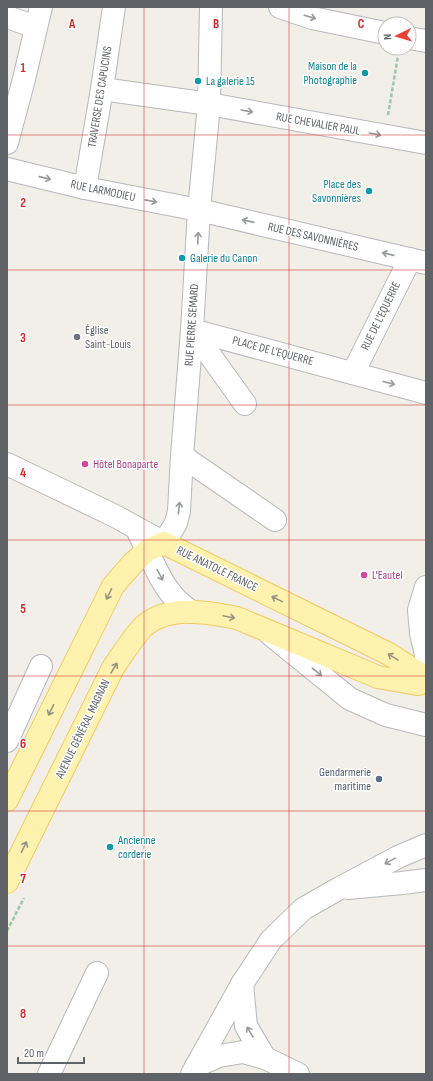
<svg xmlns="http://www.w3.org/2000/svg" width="433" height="1081" viewBox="0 0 433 1081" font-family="'Sofia Sans Condensed',sans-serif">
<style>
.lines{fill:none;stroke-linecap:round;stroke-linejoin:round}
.minor-casing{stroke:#b5b8bc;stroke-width:24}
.major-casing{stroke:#f2c960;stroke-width:24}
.path{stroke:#9cc7a9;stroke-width:2.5;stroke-dasharray:4 2;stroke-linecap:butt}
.minor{stroke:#fff;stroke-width:22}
.major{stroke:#fff2af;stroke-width:22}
.oneway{stroke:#979a9d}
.oneway2{stroke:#979581}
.grid{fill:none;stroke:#d62828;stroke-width:1;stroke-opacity:0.55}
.culture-dot{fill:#0f9aa8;stroke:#fff;stroke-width:1.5}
.worship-dot{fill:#6b7280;stroke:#fff;stroke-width:1.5}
.hotel-dot{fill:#d1479c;stroke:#fff;stroke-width:1.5}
.service-dot{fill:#5c6f8a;stroke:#fff;stroke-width:1.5}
.labels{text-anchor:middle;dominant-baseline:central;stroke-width:3;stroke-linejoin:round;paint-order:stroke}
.culture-label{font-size:12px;fill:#0d838f;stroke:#fff;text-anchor:start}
.street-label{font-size:12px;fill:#5f6368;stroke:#fff}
.worship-label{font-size:12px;fill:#5b616d;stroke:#fff;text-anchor:start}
.hotel-label{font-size:12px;fill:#b23c85;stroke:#fff;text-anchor:start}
.service-label{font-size:12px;fill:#4e5e75;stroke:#fff;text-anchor:end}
.grid-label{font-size:13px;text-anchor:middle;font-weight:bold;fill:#d62828;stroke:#fff;stroke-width:3;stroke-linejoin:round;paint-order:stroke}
</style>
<rect width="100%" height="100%" fill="#f1efe8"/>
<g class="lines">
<g class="minor-casing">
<g id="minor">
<path d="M280 7 312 18 385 33"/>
<path d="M7 17 36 27"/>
<path d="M409 38 426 41"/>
<path d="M102 89 209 104 426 143"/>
<path d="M7 143 24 79 41 7"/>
<path d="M7 169 85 188 199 210 426 263"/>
<path d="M85 188 102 89 114 7"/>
<path d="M192 330 426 393"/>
<path d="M192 330 245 404"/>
<path d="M353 373 410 259"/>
<path d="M182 456 275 520"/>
<path d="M7 464 115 516 164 543 176 523 179 511 182 456 192 330 199 210 209 104 211 7"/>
<path d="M139 534C150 554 159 581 174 597 179 603 185 607 191 612"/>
<path d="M426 587 419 610 421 633 426 655"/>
<path d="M271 635 350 699 386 715 426 725"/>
<path d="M7 741 41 666"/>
<path d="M348 888 402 883 426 880"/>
<path d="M242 984 246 1026 265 1058 298 1074"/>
<path d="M196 1066 219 1056 243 1052 265 1058"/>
<path d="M49 1074 97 973"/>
<path d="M192 1074 242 984 271 940 303 909 338 889 398 857 426 845"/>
</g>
</g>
<g class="major-casing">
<g id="major">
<path d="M7 800 113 586 133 563 148 550 164 543 389 654 426 678"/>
<path d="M7 882 113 668C122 655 131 640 142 628 166 604 208 612 237 618L378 677 417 684 426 682"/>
</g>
</g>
<g class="path">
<path d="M388 115 398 56"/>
<path d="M7 931 24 898"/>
</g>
<use href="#minor" class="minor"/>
<use href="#major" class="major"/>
</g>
<defs><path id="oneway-shaft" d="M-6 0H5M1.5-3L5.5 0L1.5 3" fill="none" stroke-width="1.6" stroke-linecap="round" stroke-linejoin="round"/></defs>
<g class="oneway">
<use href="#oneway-shaft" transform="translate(310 17) rotate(16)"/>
<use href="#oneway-shaft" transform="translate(247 111) rotate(10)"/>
<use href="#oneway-shaft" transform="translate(375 134) rotate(10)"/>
<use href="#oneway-shaft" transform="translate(45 178) rotate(13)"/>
<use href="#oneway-shaft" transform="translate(151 201) rotate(11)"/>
<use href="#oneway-shaft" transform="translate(248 221) rotate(-167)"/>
<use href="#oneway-shaft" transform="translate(198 238) rotate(-87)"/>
<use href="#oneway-shaft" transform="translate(388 254) rotate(-167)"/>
<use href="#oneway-shaft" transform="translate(389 383) rotate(15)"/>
<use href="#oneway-shaft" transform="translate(179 508) rotate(-84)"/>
<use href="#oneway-shaft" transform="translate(160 575) rotate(62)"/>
<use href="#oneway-shaft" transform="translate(317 672) rotate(39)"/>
<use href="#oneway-shaft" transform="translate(390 861) rotate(151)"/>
<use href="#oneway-shaft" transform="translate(250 1032) rotate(-120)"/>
</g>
<g class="oneway2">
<use href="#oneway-shaft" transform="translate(109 594) rotate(116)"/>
<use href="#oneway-shaft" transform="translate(277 599) rotate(-154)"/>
<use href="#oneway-shaft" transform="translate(229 617) rotate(12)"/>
<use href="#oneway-shaft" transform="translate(393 657) rotate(-148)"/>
<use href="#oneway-shaft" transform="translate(114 668) rotate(-59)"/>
<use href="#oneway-shaft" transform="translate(51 710) rotate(116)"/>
<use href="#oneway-shaft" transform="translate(24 847) rotate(-64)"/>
</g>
<path class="grid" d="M144 7V1074M289 7V1074M7 135H426M7 270H426M7 405H426M7 540H426M7 676H426M7 811H426M7 946H426"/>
<g class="culture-dot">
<circle cx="365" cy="73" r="4"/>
<circle cx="198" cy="81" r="4"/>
<circle cx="369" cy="191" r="4"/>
<circle cx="182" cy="258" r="4"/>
<circle cx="110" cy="847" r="4"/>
</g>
<circle class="worship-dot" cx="77" cy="337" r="4"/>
<g class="hotel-dot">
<circle cx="85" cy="464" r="4"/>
<circle cx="364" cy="575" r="4"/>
</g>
<circle class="service-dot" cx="379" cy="779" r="4"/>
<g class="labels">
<g class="culture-label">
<text x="357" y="66" text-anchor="end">Maison de la<tspan x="357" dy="14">Photographie</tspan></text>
<text x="206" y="81">La galerie 15</text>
<text x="361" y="184" text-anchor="end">Place des<tspan x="361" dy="14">Savonnières</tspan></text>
<text x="190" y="258">Galerie du Canon</text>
<text x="118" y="840">Ancienne<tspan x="118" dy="14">corderie</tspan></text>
</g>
<g class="street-label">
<text transform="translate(100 97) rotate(-81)">TRAVERSE DES CAPUCINS</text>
<text transform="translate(318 124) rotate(10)">RUE CHEVALIER PAUL</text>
<text transform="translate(103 191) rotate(12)">RUE LARMODIEU</text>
<text transform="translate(313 237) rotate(13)">RUE DES SAVONNIÈRES</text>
<text transform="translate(381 316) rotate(-64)">RUE DE L'EQUERRE</text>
<text transform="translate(192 325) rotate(-86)">RUE PIERRE SEMARD</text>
<text transform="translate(273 351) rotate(15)">PLACE DE L'EQUERRE</text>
<text transform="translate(217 569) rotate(26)">RUE ANATOLE FRANCE</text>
<text transform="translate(83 729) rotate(-64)">AVENUE GÉNÉRAL MAGNAN</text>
</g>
<g class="worship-label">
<text x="85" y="330">Église<tspan x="85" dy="14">Saint-Louis</tspan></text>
</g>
<g class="hotel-label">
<text x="93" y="464">Hôtel Bonaparte</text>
<text x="372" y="575">L'Eautel</text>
</g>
<g class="service-label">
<text x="371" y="772">Gendarmerie<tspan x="371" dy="14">maritime</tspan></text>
</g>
</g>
<g class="grid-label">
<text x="72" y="28">A</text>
<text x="216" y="28">B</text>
<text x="361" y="28">C</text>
<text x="23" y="72">1</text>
<text x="23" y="207">2</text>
<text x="23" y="342">3</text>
<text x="23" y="477">4</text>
<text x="23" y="613">5</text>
<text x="23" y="748">6</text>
<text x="23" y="883">7</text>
<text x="23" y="1018">8</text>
</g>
<rect width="433" height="1081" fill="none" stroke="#5f6368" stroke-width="16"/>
<g transform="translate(397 36) rotate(265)"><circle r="19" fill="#ffffff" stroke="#bfc1c3"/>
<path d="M0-3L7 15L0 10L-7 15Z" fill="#ea4335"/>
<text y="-6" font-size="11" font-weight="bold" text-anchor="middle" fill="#5f6368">N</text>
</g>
<path d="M18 1057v6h66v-6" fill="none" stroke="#5f6368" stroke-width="2"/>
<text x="24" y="1057" font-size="12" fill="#5f6368" stroke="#ffffff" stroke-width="3" paint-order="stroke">20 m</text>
</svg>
